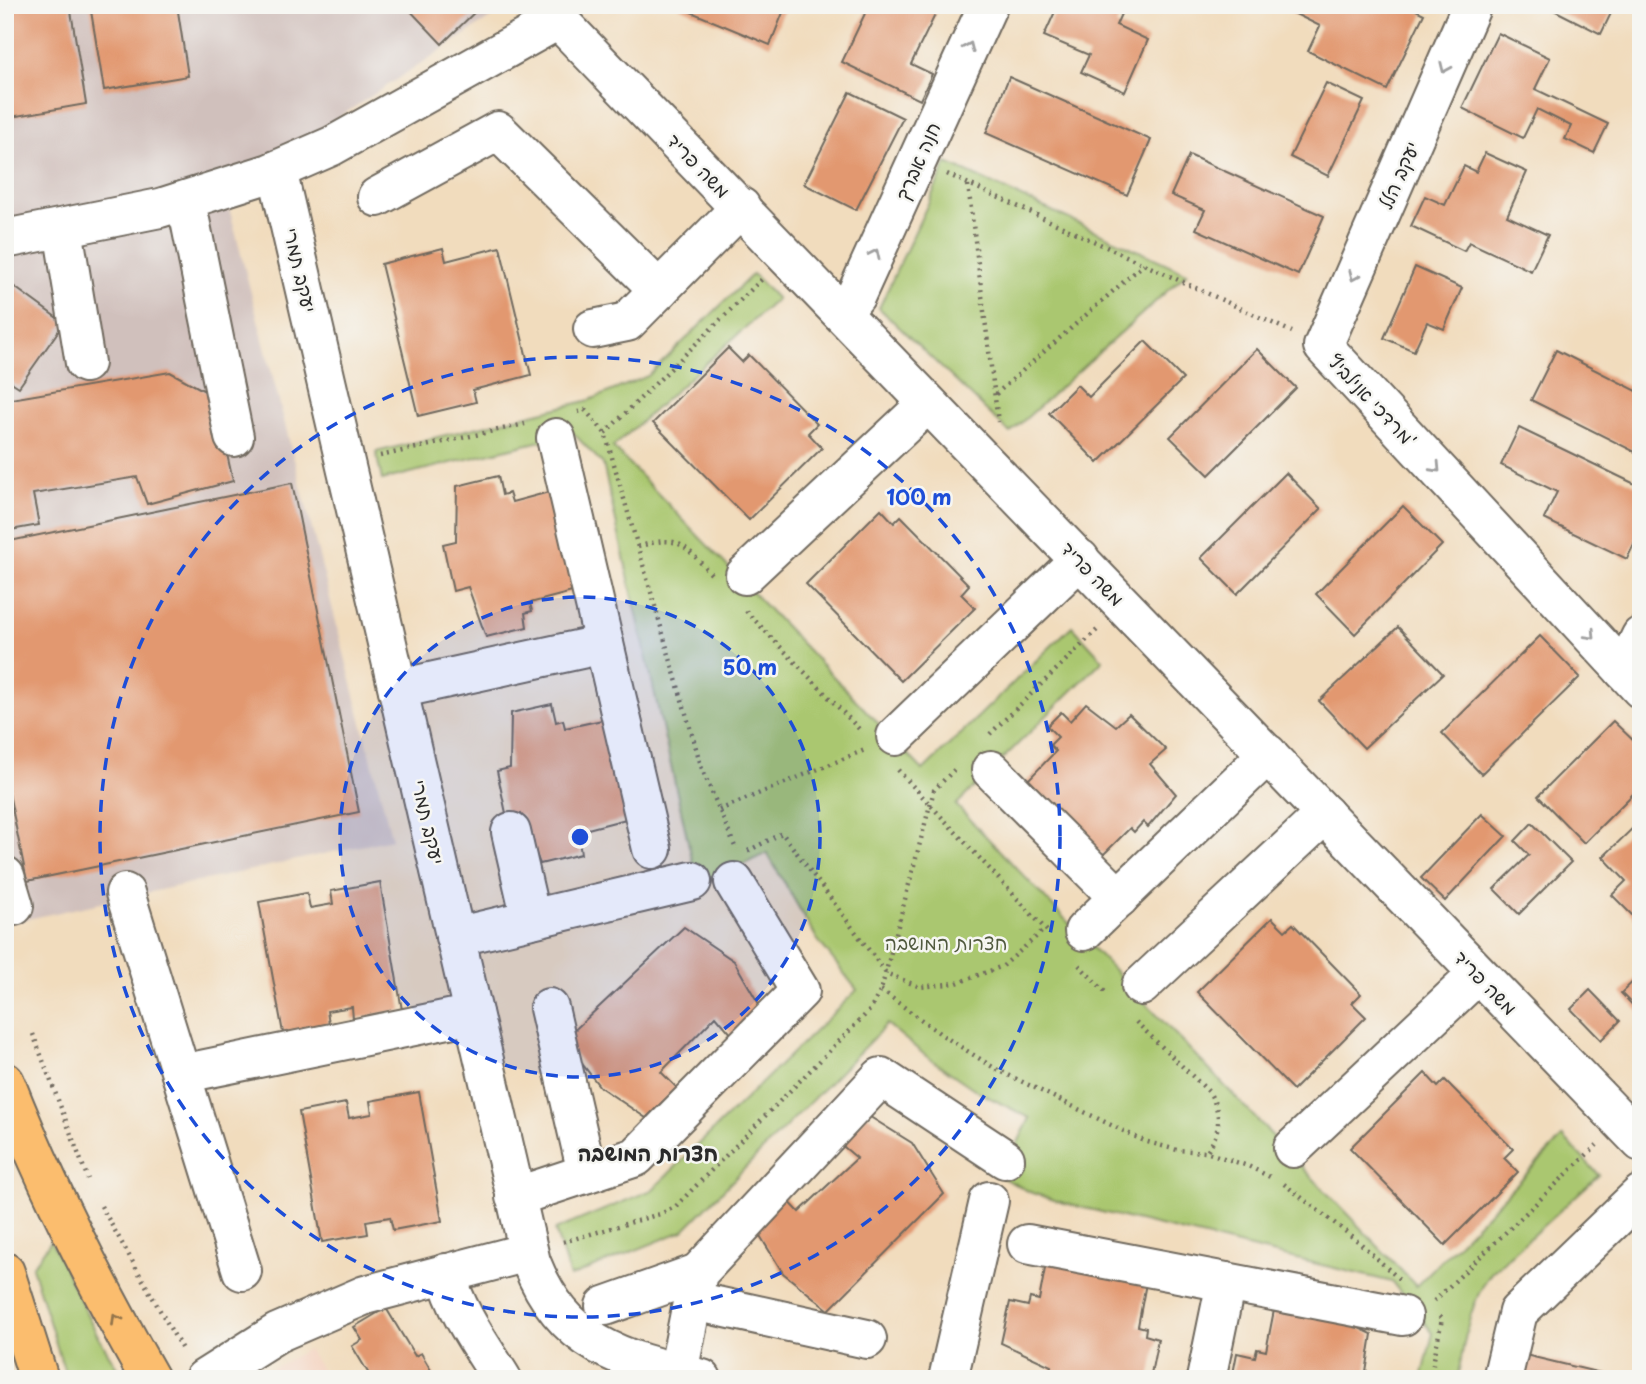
<svg xmlns="http://www.w3.org/2000/svg" width="1646" height="1384" viewBox="0 0 1646 1384" font-family="'Playpen Sans','Playpen Sans Hebrew',sans-serif">
<style>
.built{fill:#f4d3c0}
.industrial{fill:#d0c0bc}
.green{fill:#aac76f;stroke:#6a794d;stroke-width:2}
.building{fill:#e29870}
.lines{fill:none;stroke-linecap:round;stroke-linejoin:round}
.minor-casing{stroke:#70695e;stroke-width:42}
.major-casing{stroke:#70695e;stroke-width:42}
.path{stroke:#70695e;stroke-width:4.5;stroke-dasharray:2 5;stroke-linecap:butt}
.minor{stroke:#fff;stroke-width:38}
.major{stroke:#fbbd6e;stroke-width:38}
.oneway{stroke:#a0a0a0}
.oneway2{stroke:#93744c}
.ring{fill:none;stroke:#1d4ed8;stroke-width:3.5;stroke-dasharray:12 9}
.labels{text-anchor:middle;dominant-baseline:central;stroke-width:5;stroke-linejoin:round;paint-order:stroke}
.street-label{font-size:19px;fill:#2b2b2b;stroke:#f6f6f2}
.park-label{font-size:19px;fill:#515a3f;stroke:#f6f6f2}
.neighbourhood-label{font-size:21px;font-weight:bold;fill:#2b2b2b;stroke:#f6f6f2}
.centre{fill:#1d4ed8;stroke:#f6f6f2;stroke-width:3.5}
.ring-label{font-size:21px;text-anchor:middle;font-weight:bold;fill:#1d4ed8;stroke:#f6f6f2;stroke-width:5;stroke-linejoin:round;paint-order:stroke}
</style>
<rect width="100%" height="100%" fill="#f6f6f2"/>
<filter id="ink" filterUnits="userSpaceOnUse"><feTurbulence type="fractalNoise" baseFrequency=".0143" numOctaves="2"/><feDisplacementMap in="SourceGraphic" scale="14" xChannelSelector="R" yChannelSelector="G"/><feConvolveMatrix kernelMatrix="1 2 1 2 8 2 1 2 1" color-interpolation-filters="sRGB"/></filter>
<filter id="wash" filterUnits="userSpaceOnUse"><feTurbulence type="fractalNoise" baseFrequency=".00686" numOctaves="4" result="noise"/><feDisplacementMap in="SourceGraphic" scale="28" xChannelSelector="R" yChannelSelector="G"/><feGaussianBlur stdDeviation="1.57" result="paint"/><feColorMatrix in="noise" values="0 0 0 0 0 0 0 0 0 0 0 0 0 0 0 0 0 1.4 0 .05"/><feComposite in="paint" operator="in"/></filter>
<g filter="url(#wash)">
<rect width="100%" height="100%" fill="#f1dcbd"/>
<path class="built" d="M308 1349 327 1379H254Z"/>
<path class="industrial" d="M5 5H510L225 192 392 839 5 924Z"/>
<g class="green">
<path d="M947 163 1187 273 1010 433 879 308Z"/>
<path d="M753 274 777 299 613 447 923 770 1072 626 1103 660 956 805 1416 1286 1563 1137 1599 1175 1491 1273C1468 1304 1465 1342 1457 1379H1422L1433 1333 1392 1282 1064 1203 1032 1193 1001 1177 1030 1118 980 1093 926 1056 887 1024 683 1231 570 1277 555 1230 652 1190 857 990 817 939 767 853 698 886 603 464 573 433 382 480 376 452 590 400 648 376Z"/>
<path d="M51 1241 98 1336 124 1379H67L32 1267Z"/>
</g>
<g id="blocks">
<g class="building">
<path d="M5 5H70L86 104 5 118Z"/>
<path d="M90 5H177L188 76 104 90Z"/>
<path d="M405 5H482L442 44Z"/>
<path d="M680 5H786L770 45 679 7Z"/>
<path d="M869 5H931L938 9 911 64 932 74 920 100 842 62Z"/>
<path d="M1058 5H1125L1116 25 1148 40 1125 92 1081 72 1089 55 1044 36Z"/>
<path d="M1277 5H1406L1424 14 1387 90 1308 51 1320 26Z"/>
<path d="M1544 5H1615L1601 34Z"/>
<path d="M1498 33 1550 58 1535 89 1608 124 1594 153 1565 139 1571 126 1537 109 1523 138 1462 108Z"/>
<path d="M1009 77 1151 140 1127 195 986 133Z"/>
<path d="M1326 83 1364 101 1328 176 1290 157Z"/>
<path d="M850 92 903 118 856 210 804 184Z"/>
<path d="M1485 153 1527 172 1507 216 1548 235 1531 271 1469 242 1464 251 1411 226 1425 196 1445 205 1464 166 1476 172Z"/>
<path d="M1189 155 1324 216 1298 275 1196 229 1205 210 1171 195Z"/>
<path d="M500 247 531 375 473 390 476 402 418 416 381 264 443 248 446 261Z"/>
<path d="M1415 267 1462 288 1444 329 1427 322 1414 351 1384 338Z"/>
<path d="M5 280 64 323 19 387 5 378Z"/>
<path d="M1145 341 1183 379 1098 463 1049 413 1077 385 1089 397Z"/>
<path d="M728 348 742 362 749 355 817 424 808 433 822 448 749 520 653 423Z"/>
<path d="M1257 349 1296 388 1209 475 1170 437Z"/>
<path d="M1556 350 1641 393V455L1531 400Z"/>
<path d="M170 372 214 396 233 481 147 504 137 477 33 494 39 525 5 531V400Z"/>
<path d="M1519 428 1641 487V529L1627 559 1544 519 1557 492 1501 465Z"/>
<path d="M1286 473 1321 509 1237 594 1201 558Z"/>
<path d="M498 476 502 495 509 493 512 502 553 491 572 542V592L530 603 532 611 525 613 527 627 486 637 468 587 453 591 443 544 456 541 457 486Z"/>
<path d="M292 483 359 812 27 881 5 774V542Z"/>
<path d="M1403 506 1442 545 1355 634 1316 594Z"/>
<path d="M881 509 894 523 901 516 969 585 961 594 975 608 901 681 806 584Z"/>
<path d="M1398 627 1443 674 1364 748 1319 701Z"/>
<path d="M1540 636 1580 677 1481 774 1442 733Z"/>
<path d="M1086 703 1116 726 1129 714 1166 750 1150 764 1176 794 1148 827 1143 822 1134 832 1130 828 1104 854 1056 826 1026 782 1056 751 1050 745 1058 737 1047 726 1061 712 1070 721Z"/>
<path d="M552 704 556 722 563 720 565 728 607 719 626 819 584 830 586 838 579 840 581 854 540 864 521 814 507 818 497 771 510 768 511 713Z"/>
<path d="M1613 721 1641 748V786L1584 843 1538 796Z"/>
<path d="M1482 814 1506 836 1445 901 1421 878Z"/>
<path d="M1641 820V918L1638 921 1612 895 1626 881 1603 857Z"/>
<path d="M1532 823 1571 862 1519 914 1494 889 1529 855 1515 841Z"/>
<path d="M380 882 402 1010 353 1019 352 1007 327 1011 329 1024 283 1033 259 902 307 893 310 908 333 904 331 891Z"/>
<path d="M1272 918 1285 931 1293 924 1361 994 1352 1003 1366 1017 1293 1090 1197 992Z"/>
<path d="M684 927 734 961 760 1006 732 1035 716 1016 661 1072 677 1088 646 1118 600 1087 564 1040Z"/>
<path d="M1641 974V1014L1621 993Z"/>
<path d="M1590 990 1620 1021 1601 1040 1571 1009Z"/>
<path d="M1425 1073 1438 1087 1445 1080 1513 1149 1504 1158 1518 1172 1445 1245 1350 1148Z"/>
<path d="M419 1092 442 1221 393 1230 390 1217 366 1221 368 1234 322 1242 299 1112 346 1103 349 1118 372 1114 370 1101Z"/>
<path d="M867 1115 912 1143 944 1194 829 1310 783 1273 754 1226 784 1196 799 1212 857 1158 838 1142Z"/>
<path d="M1047 1258 1146 1283 1138 1326 1146 1328 1145 1335 1158 1339 1150 1379 1097 1376 1096 1379H1048L1051 1366 1001 1343 1010 1302 1028 1306 1030 1298 1039 1300Z"/>
<path d="M386 1308 415 1356 421 1353 436 1379H372L352 1346 362 1340 354 1327Z"/>
<path d="M1274 1310 1328 1314 1372 1334 1365 1379H1232L1237 1353 1255 1357 1257 1349 1266 1351Z"/>
<path d="M1525 1355 1622 1378V1379H1519Z"/>
</g>
</g>
</g>
<g filter="url(#ink)">
<use href="#blocks" fill-opacity="0" stroke="#70695e" stroke-width="2"/>
<g class="lines">
<g class="minor-casing">
<g id="minor">
<path d="M544 5 1641 1142"/>
<path d="M1472 5 1323 346 1641 689"/>
<path d="M277 170 531 1262C564 1346 621 1359 702 1379"/>
<path d="M377 197 498 131 659 290"/>
<path d="M180 202 190 220 234 437"/>
<path d="M63 229 85 363"/>
<path d="M5 239 160 208 270 173 332 146 558 20"/>
<path d="M842 313 856 295 988 5"/>
<path d="M593 329 627 322 741 207"/>
<path d="M556 438 652 849"/>
<path d="M745 575 927 404"/>
<path d="M1624 671 1641 636"/>
<path d="M398 689 604 644"/>
<path d="M896 736 1080 559"/>
<path d="M991 770 1119 898"/>
<path d="M511 832 531 919"/>
<path d="M5 876 14 906"/>
<path d="M125 893 242 1271"/>
<path d="M1084 931 1268 754"/>
<path d="M455 937 692 881"/>
<path d="M1141 986 1325 814"/>
<path d="M549 1008 587 1173"/>
<path d="M181 1074 473 1014"/>
<path d="M1293 1148 1478 974"/>
<path d="M515 1197 636 1157 800 991 734 882"/>
<path d="M1027 1244 1403 1316"/>
<path d="M446 1273C456 1312 481 1345 502 1379"/>
<path d="M694 1301 867 1339"/>
<path d="M605 1306 698 1273"/>
<path d="M678 1373 698 1273 881 1077 1005 1159"/>
<path d="M204 1379 277 1333 365 1295 528 1252"/>
<path d="M948 1379 989 1201"/>
<path d="M1206 1379 1226 1282"/>
<path d="M1502 1379 1518 1312 1641 1194"/>
</g>
</g>
<g class="major-casing">
<g id="major">
<path d="M5 1082C45 1184 96 1284 150 1379"/>
<path d="M5 1272 39 1379"/>
</g>
</g>
<g class="path">
<path d="M947 174 1292 332"/>
<path d="M968 185 998 422"/>
<path d="M996 394 1144 264"/>
<path d="M578 412 585 410 605 433 702 769 736 849"/>
<path d="M605 433 762 279"/>
<path d="M380 456 525 424"/>
<path d="M638 547C679 533 684 545 711 574"/>
<path d="M746 611 861 731"/>
<path d="M990 734 1099 628"/>
<path d="M898 770 1049 933"/>
<path d="M719 810 867 749"/>
<path d="M748 851 782 833 886 973 920 987 957 983 1003 966 1045 929"/>
<path d="M1079 965 1107 994"/>
<path d="M881 990 942 1035 996 1069 1144 1141 1177 1150 1206 1152 1248 1166 1270 1177"/>
<path d="M1136 1022 1209 1092C1222 1113 1221 1133 1206 1152"/>
<path d="M33 1034 88 1179"/>
<path d="M1284 1184 1359 1242 1399 1279"/>
<path d="M101 1206 183 1351"/>
<path d="M563 1242 660 1214 675 1207 870 1010 881 990 934 790 956 768"/>
<path d="M1434 1301 1597 1145"/>
<path d="M1430 1379 1442 1319 1439 1316"/>
</g>
<use href="#minor" class="minor"/>
<use href="#major" class="major"/>
</g>
<defs><path id="oneway-chevron" d="M-2-3.5L2.5 0L-2 3.5" fill="none" stroke-width="1.6" stroke-linecap="round" stroke-linejoin="round" transform="scale(1.75)"/></defs>
<g class="oneway">
<use href="#oneway-chevron" transform="translate(969 47) rotate(-66)"/>
<use href="#oneway-chevron" transform="translate(1445 68) rotate(114)"/>
<use href="#oneway-chevron" transform="translate(875 254) rotate(-65)"/>
<use href="#oneway-chevron" transform="translate(1354 276) rotate(114)"/>
<use href="#oneway-chevron" transform="translate(1436 468) rotate(47)"/>
<use href="#oneway-chevron" transform="translate(1591 635) rotate(47)"/>
</g>
<use class="oneway2" href="#oneway-chevron" transform="translate(116 1319) rotate(-120)"/>
</g>
<circle cx="580" cy="837" r="240" fill="#1d4ed8" fill-opacity=".12"/>
<g class="ring">
<circle cx="580" cy="837" r="240"/>
<circle cx="580" cy="837" r="480"/>
</g>
<g class="labels">
<g class="street-label">
<text transform="translate(917 161) rotate(-66)">חנה אברך</text>
<text transform="translate(699 165) rotate(46)">משה פריד</text>
<text transform="translate(1398 175) rotate(-66)">יעקב הלל</text>
<text transform="translate(301 270) rotate(77)">יעקב תמרי</text>
<text transform="translate(1373 400) rotate(47)">מרדכי אנילביץ'</text>
<text transform="translate(1093 573) rotate(46)">משה פריד</text>
<text transform="translate(429 822) rotate(77)">יעקב תמרי</text>
<text transform="translate(1486 982) rotate(46)">משה פריד</text>
</g>
<g class="park-label">
<text x="946" y="942">חצרות המושבה</text>
</g>
<g class="neighbourhood-label">
<text x="648" y="1152">חצרות המושבה</text>
</g>
</g>
<circle cx="580" cy="837" r="10" class="centre"/>
<g class="ring-label">
<text x="919" y="505">100 m</text>
<text x="750" y="675">50 m</text>
</g>
<rect width="1646" height="1384" fill="none" stroke="#f6f6f2" stroke-width="28"/>
</svg>
